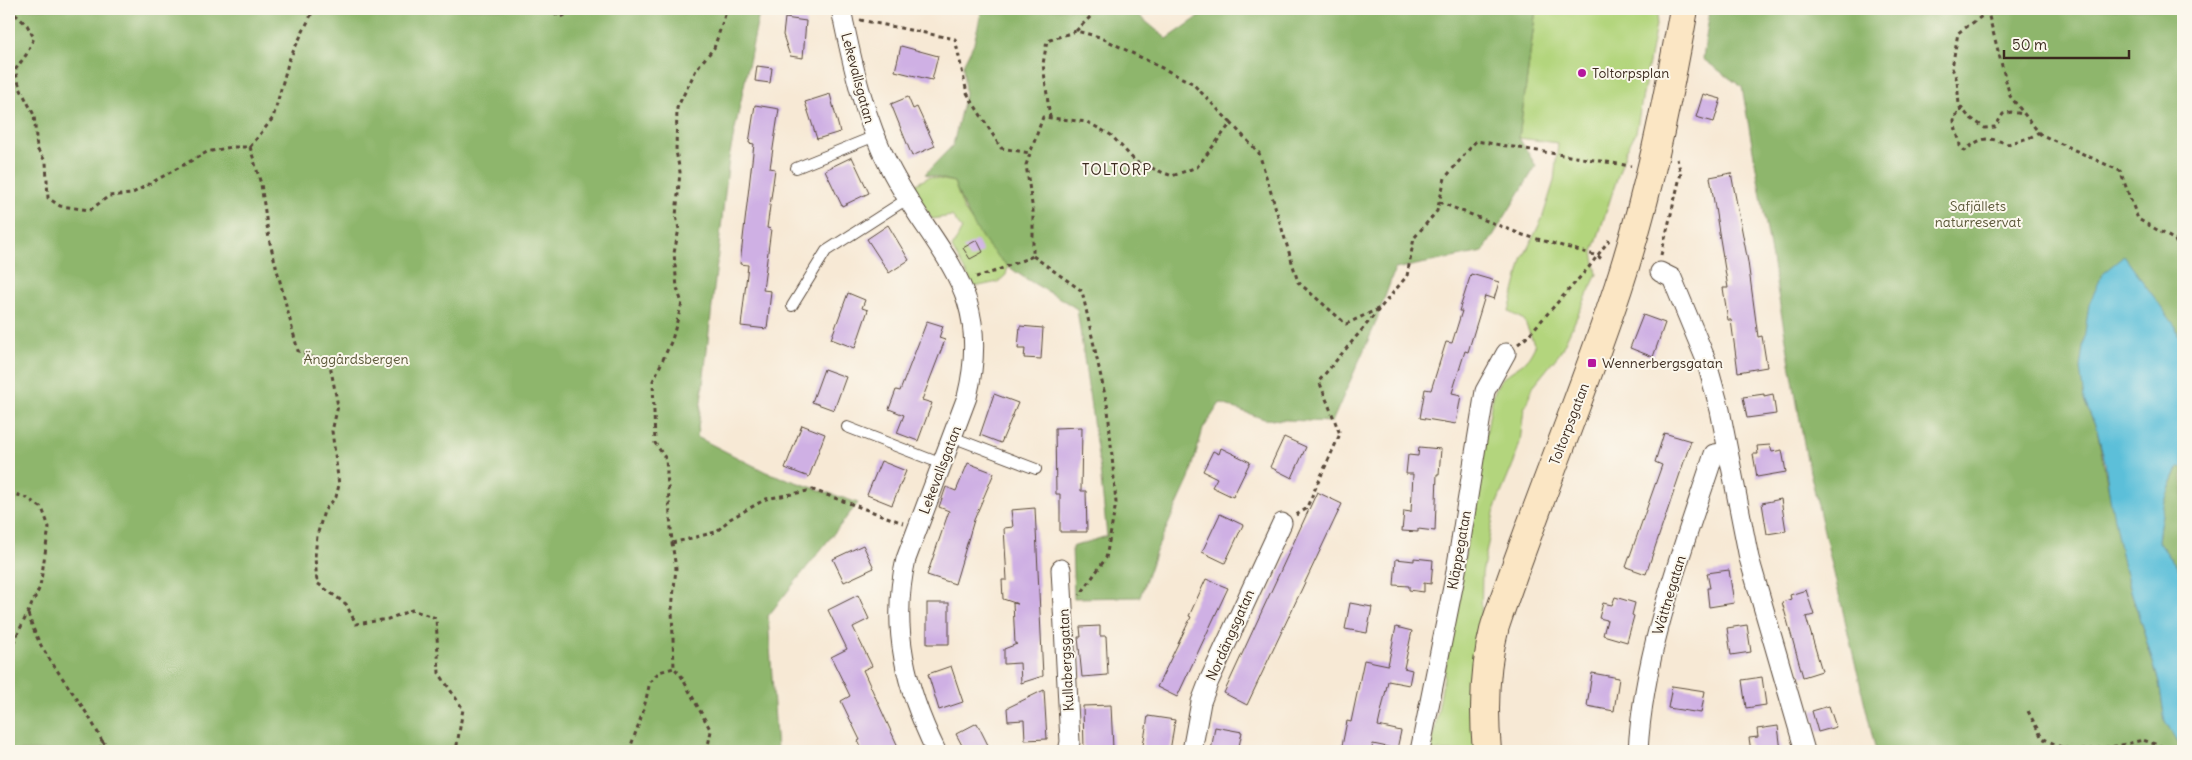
<svg xmlns="http://www.w3.org/2000/svg" width="2192" height="760" viewBox="0 0 2192 760" font-family="Delius,sans-serif">
<style>
.green{fill:#b3d57d;stroke:#77804e}
.forest{fill:#8eb66c;stroke:#647045}
.water{fill:#5bbfd9;stroke:#4b747c}
.building{fill:#cfb0e4}
.lines{fill:none;stroke-linecap:round;stroke-linejoin:round}
.lane-casing{stroke:#574739;stroke-width:12}
.street-casing{stroke:#574739;stroke-width:21}
.secondary-casing{stroke:#574739;stroke-width:30}
.path{stroke:#574739;stroke-width:3;stroke-dasharray:4 4;stroke-linecap:butt}
.lane{stroke:#fff;stroke-width:10}
.street{stroke:#fff;stroke-width:19}
.secondary{stroke:#fbe6c4;stroke-width:28}
.poi-dot{fill:#b5179e;stroke:#fbf7ec;stroke-width:2}
.labels{text-anchor:middle;dominant-baseline:central;stroke-width:4;stroke-linejoin:round;paint-order:stroke}
.poi-label{font-size:14px;fill:#3b2a1e;stroke:#fbf7ec;text-anchor:start}
.street-label{font-size:14px;fill:#3b2a1e;stroke:#fbf7ec}
.park-label{font-size:14px;fill:#595536;stroke:#fbf7ec}
.neighbourhood-label{font-size:15px;letter-spacing:1px;fill:#3b2a1e;stroke:#fbf7ec}
</style>
<rect width="100%" height="100%" fill="#fbf7ec"/>
<filter id="ink" filterUnits="userSpaceOnUse"><feTurbulence type="fractalNoise" baseFrequency=".02" numOctaves="2"/><feDisplacementMap in="SourceGraphic" scale="10" xChannelSelector="R" yChannelSelector="G"/><feConvolveMatrix kernelMatrix="1 2 1 2 8 2 1 2 1" color-interpolation-filters="sRGB"/></filter>
<filter id="wash" filterUnits="userSpaceOnUse"><feTurbulence type="fractalNoise" baseFrequency=".0096" numOctaves="4" result="noise"/><feDisplacementMap in="SourceGraphic" scale="20" xChannelSelector="R" yChannelSelector="G"/><feGaussianBlur stdDeviation="1.12" result="paint"/><feColorMatrix in="noise" values="0 0 0 0 0 0 0 0 0 0 0 0 0 0 0 0 0 1.4 0 .05"/><feComposite in="paint" operator="in"/></filter>
<g filter="url(#wash)">
<rect width="100%" height="100%" fill="#f7e9d5"/>
<g class="green">
<path d="M1536 9H1659L1636 132 1626 151 1593 252 1597 274 1560 353 1534 385 1524 409 1520 442 1514 462 1495 508 1482 574 1478 751H1431L1491 406C1493 395 1496 384 1504 377 1520 364 1525 367 1535 346L1524 320 1509 312 1522 260 1542 219 1554 181 1558 143 1519 138Z"/>
<path d="M929 177 954 182 964 210 992 249 1008 266 1006 275 998 282 974 287 952 248 962 229 952 216 932 219 914 189 916 184Z"/>
</g>
<g class="forest">
<path d="M9 9H760L729 158 697 437 766 472 858 503 768 616 777 751H9Z"/>
<path d="M982 9H1131L1167 39 1210 9H1536L1519 138 1536 166 1483 252 1395 269 1374 327 1332 422 1264 419 1220 403 1203 429 1189 479 1156 551 1140 597 1074 598 1072 547 1107 536 1100 470 1077 309C1055 294 1029 283 1008 266 982 245 965 212 954 182L925 174 953 145 965 94 963 65 974 43Z"/>
<path d="M1710 9H2183V353L2176 327 2084 400 2097 430 2124 568 2159 682 2165 721 2180 745H2183V751H1876L1806 455 1742 87 1703 59Z"/>
<path d="M2179 467 2183 468V575L2158 541C2161 514 2166 491 2179 467Z"/>
</g>
<path class="water" d="M2124 256 2176 327 2183 353V468L2179 467C2166 491 2161 514 2158 541L2183 575V745L2180 746 2165 721 2159 682 2124 568 2110 499 2105 463 2097 430 2084 400 2080 368 2089 304 2103 273Z"/>
<g id="blocks">
<g class="building">
<path d="M785 18 806 21 803 58 790 56 783 35Z"/>
<path d="M901 46 938 56 932 80 895 71Z"/>
<path d="M757 66 772 68 770 83 755 81Z"/>
<path d="M830 94 840 132 817 139 805 102Z"/>
<path d="M1703 94 1721 99 1714 122 1696 117Z"/>
<path d="M908 97 913 109 917 107 935 146 912 156 891 104Z"/>
<path d="M755 105 779 109 770 168 775 169 767 228 771 229 763 290 771 291 767 329 741 326 748 265 740 264 754 144 749 143Z"/>
<path d="M852 157 869 193 842 206 825 170Z"/>
<path d="M1731 173 1748 262 1758 337 1762 336 1767 367 1738 372 1731 320H1728L1723 288H1728L1710 177Z"/>
<path d="M888 225 909 260 889 273 867 239Z"/>
<path d="M977 240 983 252 970 259 963 248Z"/>
<path d="M1471 274 1499 282 1494 299 1485 296 1468 352 1465 351 1452 393 1461 395 1456 424 1420 418 1425 389 1431 390 1446 342 1452 343 1462 311H1459Z"/>
<path d="M848 293 865 300 862 308 868 310 855 348 831 339Z"/>
<path d="M1643 315 1665 323 1653 357 1630 348Z"/>
<path d="M927 321 943 326 939 338 945 340 922 400 932 403 918 441 897 433 904 415 889 409 896 390 900 391Z"/>
<path d="M1020 326 1043 328 1041 359 1024 358 1025 349H1018Z"/>
<path d="M824 369 846 377 834 410 812 402Z"/>
<path d="M994 394 1018 403 1001 443 980 435Z"/>
<path d="M1764 394V396L1773 394 1776 414 1747 418 1743 397Z"/>
<path d="M802 425 825 434 809 477 785 468Z"/>
<path d="M1082 427 1081 491H1086L1087 532H1060V494H1056L1055 428Z"/>
<path d="M1664 433 1691 441 1646 574 1626 567 1662 465 1655 462Z"/>
<path d="M1284 437 1306 447 1292 478 1270 467Z"/>
<path d="M1770 445 1772 452 1782 450 1786 472 1757 477 1753 454H1758L1757 446Z"/>
<path d="M1419 447 1441 449 1439 474H1437L1435 531 1418 529V532L1402 531 1404 511 1411 512 1413 474H1406L1408 455 1418 456Z"/>
<path d="M1221 448 1250 462 1233 497 1212 487 1217 478 1203 471 1213 451 1219 454Z"/>
<path d="M881 461 906 471 892 505 867 495Z"/>
<path d="M968 463 994 473 974 520 955 584 927 575 949 511 939 507 946 487 956 491Z"/>
<path d="M1317 492 1342 504 1247 705 1224 693Z"/>
<path d="M1781 499 1786 531 1767 534 1762 503Z"/>
<path d="M1035 508 1043 676 1021 683 1020 663 1004 664V649L1017 644H1015L1013 603 1018 604 1003 599 1002 580H1007L1004 528 1013 527 1011 510Z"/>
<path d="M1220 514 1243 525 1225 563 1202 552Z"/>
<path d="M863 545 874 568 844 582 833 559Z"/>
<path d="M1414 558 1433 560 1431 584 1424 583V592L1409 590V586L1394 585 1396 559 1414 561Z"/>
<path d="M1729 570 1734 603 1709 607 1707 588H1710L1707 573Z"/>
<path d="M1206 579 1228 588 1177 697 1157 687 1191 617 1189 616Z"/>
<path d="M1806 590 1814 615 1806 617 1822 671 1803 677 1782 602 1791 599 1790 595Z"/>
<path d="M858 595 869 619 853 627 872 666 863 670 900 751H863L858 741 860 740 841 701 850 696 831 657 847 649 828 610Z"/>
<path d="M1615 597 1635 603 1632 615 1634 616 1627 642 1603 635 1607 620 1599 618 1603 603 1612 605Z"/>
<rect x="927" y="603" width="22" height="41"/>
<path d="M1350 603 1372 607 1367 633 1345 629Z"/>
<path d="M1747 625 1751 652 1731 655 1727 628Z"/>
<path d="M1100 626V636H1106L1108 675 1082 677 1078 637H1081L1080 627Z"/>
<path d="M1396 627 1412 631 1404 668 1412 670 1409 685 1388 681 1378 726 1401 731 1397 749 1373 744 1371 751H1341L1347 721 1351 722 1364 660 1388 665Z"/>
<path d="M951 666 963 702 939 710 928 674Z"/>
<path d="M1592 673 1619 678 1614 711 1587 706Z"/>
<path d="M1762 677 1766 705 1746 708 1742 680Z"/>
<path d="M1672 686 1705 691 1701 713 1668 708Z"/>
<path d="M1044 690 1047 739 1025 740 1024 720 1008 721 1007 708Z"/>
<path d="M1111 705 1113 749 1084 750 1083 706Z"/>
<path d="M1829 706 1836 727 1818 732 1812 711Z"/>
<path d="M1148 716 1175 720 1170 751H1142Z"/>
<path d="M977 723 991 751H965L956 734Z"/>
<path d="M1778 726 1781 751H1751L1749 738 1758 737 1757 729Z"/>
<path d="M1215 727 1242 732 1238 751H1211Z"/>
</g>
</g>
</g>
<g filter="url(#ink)">
<use href="#blocks" fill-opacity="0" stroke="#574739" stroke-width="1"/>
<g class="lines">
<g class="lane-casing">
<g id="lane">
<path d="M796 168 875 136"/>
<path d="M792 306 826 251 907 199"/>
<path d="M847 427 942 464"/>
<path d="M952 437 1036 469"/>
</g>
</g>
<g class="street-casing">
<g id="street">
<path d="M841 9C852 63 864 119 890 168 935 255 994 287 967 397L906 559C890 628 906 689 936 751"/>
<path d="M1660 272 1672 278 1706 360 1720 410 1749 558 1805 751"/>
<path d="M1061 569 1070 742 1068 751"/>
<path d="M1192 751 1201 702 1209 681 1282 523"/>
<path d="M1420 751 1455 577 1485 391 1506 353"/>
<path d="M1638 751C1644 648 1682 552 1714 454L1726 452"/>
</g>
</g>
<g class="secondary-casing">
<path id="secondary" d="M1487 751C1483 708 1484 668 1495 626 1533 512 1580 402 1618 288 1648 197 1667 103 1684 9"/>
</g>
<g class="path">
<path d="M9 9 27 25 34 38 26 55 15 70 20 88 34 115 37 149 46 162 48 198 60 206 90 210 109 196 131 194 207 152 231 147H250L261 184 269 239 298 351 330 365 338 406 332 431 339 485 336 497 324 511 317 536 315 557 317 583 346 604 356 624 388 619 412 610 436 618 439 673 463 709 456 751"/>
<path d="M548 9 561 17 578 9"/>
<path d="M1987 9 2010 96 2040 134 2120 171 2138 219 2175 240 2183 259"/>
<path d="M1988 12 1958 33 1952 68 1957 80 1959 105 1969 117 1985 128 1995 127 2003 114 2011 112 2024 114"/>
<path d="M860 20 955 39 967 93 1001 148 1030 153"/>
<path d="M1076 31 1098 9"/>
<path d="M1960 108 1961 113 1954 116C1953 126 1959 135 1960 146L1965 151C1981 136 1989 137 2008 144 2021 139 2026 141 2039 132"/>
<path d="M1050 118 1043 64 1047 41 1076 31 1100 37 1192 83 1231 123"/>
<path d="M250 147 273 118 289 60 314 9"/>
<path d="M1439 202 1523 235 1598 256 1604 261"/>
<path d="M1661 255 1681 173 1677 159"/>
<path d="M1033 256 1082 291 1108 409 1116 503 1106 558 1080 595"/>
<path d="M976 277 993 272 1033 256V211L1026 165 1043 117 1087 122 1111 135 1136 162 1172 176 1197 167 1231 123 1259 153 1298 282 1346 324 1380 308"/>
<path d="M1518 344 1526 338 1589 267 1609 240"/>
<path d="M9 492 27 498 42 508 49 527 40 587 9 652"/>
<path d="M1296 515 1306 509 1340 434 1319 381 1407 276 1414 238 1437 211 1445 178 1476 141 1631 166"/>
<path d="M672 543 716 532 730 519 766 499 813 490 903 523"/>
<path d="M28 614C32 625 36 637 42 647 61 679 86 707 102 741L99 751"/>
<path d="M2028 711 2042 738 2061 747 2078 751 2117 746 2143 740 2175 751"/>
<path d="M9 728 11 751"/>
<path d="M102 741 112 751"/>
<path d="M629 751 643 712 650 682 659 672 674 668"/>
<path d="M707 751 711 731 680 674 674 668 672 609 676 568 672 543 666 459 655 443 653 381 672 340 682 303 677 288 674 253 679 229 676 216 680 172 676 151 677 108 697 68 714 48 727 9"/>
<path d="M2116 751 2117 746"/>
</g>
<use href="#lane" class="lane"/>
<use href="#street" class="street"/>
<use href="#secondary" class="secondary"/>
</g>
</g>
<g class="poi-dot">
<circle cx="1582" cy="73" r="5"/>
<rect x="1587" y="358" width="10" height="10" rx="2.5"/>
</g>
<g class="labels">
<g class="poi-label">
<text x="1592" y="73">Toltorpsplan</text>
<text x="1602" y="363">Wennerbergsgatan</text>
</g>
<g class="street-label">
<text transform="translate(858 78) rotate(75)">Lekevallsgatan</text>
<text transform="translate(1569 424) rotate(-69)">Toltorpsgatan</text>
<text transform="translate(940 470) rotate(-69)">Lekevallsgatan</text>
<text transform="translate(1459 550) rotate(-80)">Kläppegatan</text>
<text transform="translate(1669 595) rotate(-73)">Wättnegatan</text>
<text transform="translate(1230 635) rotate(-66)">Nordängsgatan</text>
<text transform="translate(1066 660) rotate(-93)">Kullabergsgatan</text>
</g>
<g class="park-label">
<text x="1978" y="206">Safjällets<tspan x="1978" dy="16">naturreservat</tspan></text>
<text x="356" y="359">Änggårdsbergen</text>
</g>
<g class="neighbourhood-label">
<text x="1117" y="169">TOLTORP</text>
</g>
</g>
<rect width="2192" height="760" fill="none" stroke="#fbf7ec" stroke-width="30"/>
<path d="M2004 50v8h125v-8" fill="none" stroke="#3b2a1e" stroke-width="2.5"/>
<text x="2012" y="50" font-size="15" fill="#3b2a1e" stroke="#fbf7ec" stroke-width="4" paint-order="stroke">50 m</text>
</svg>
